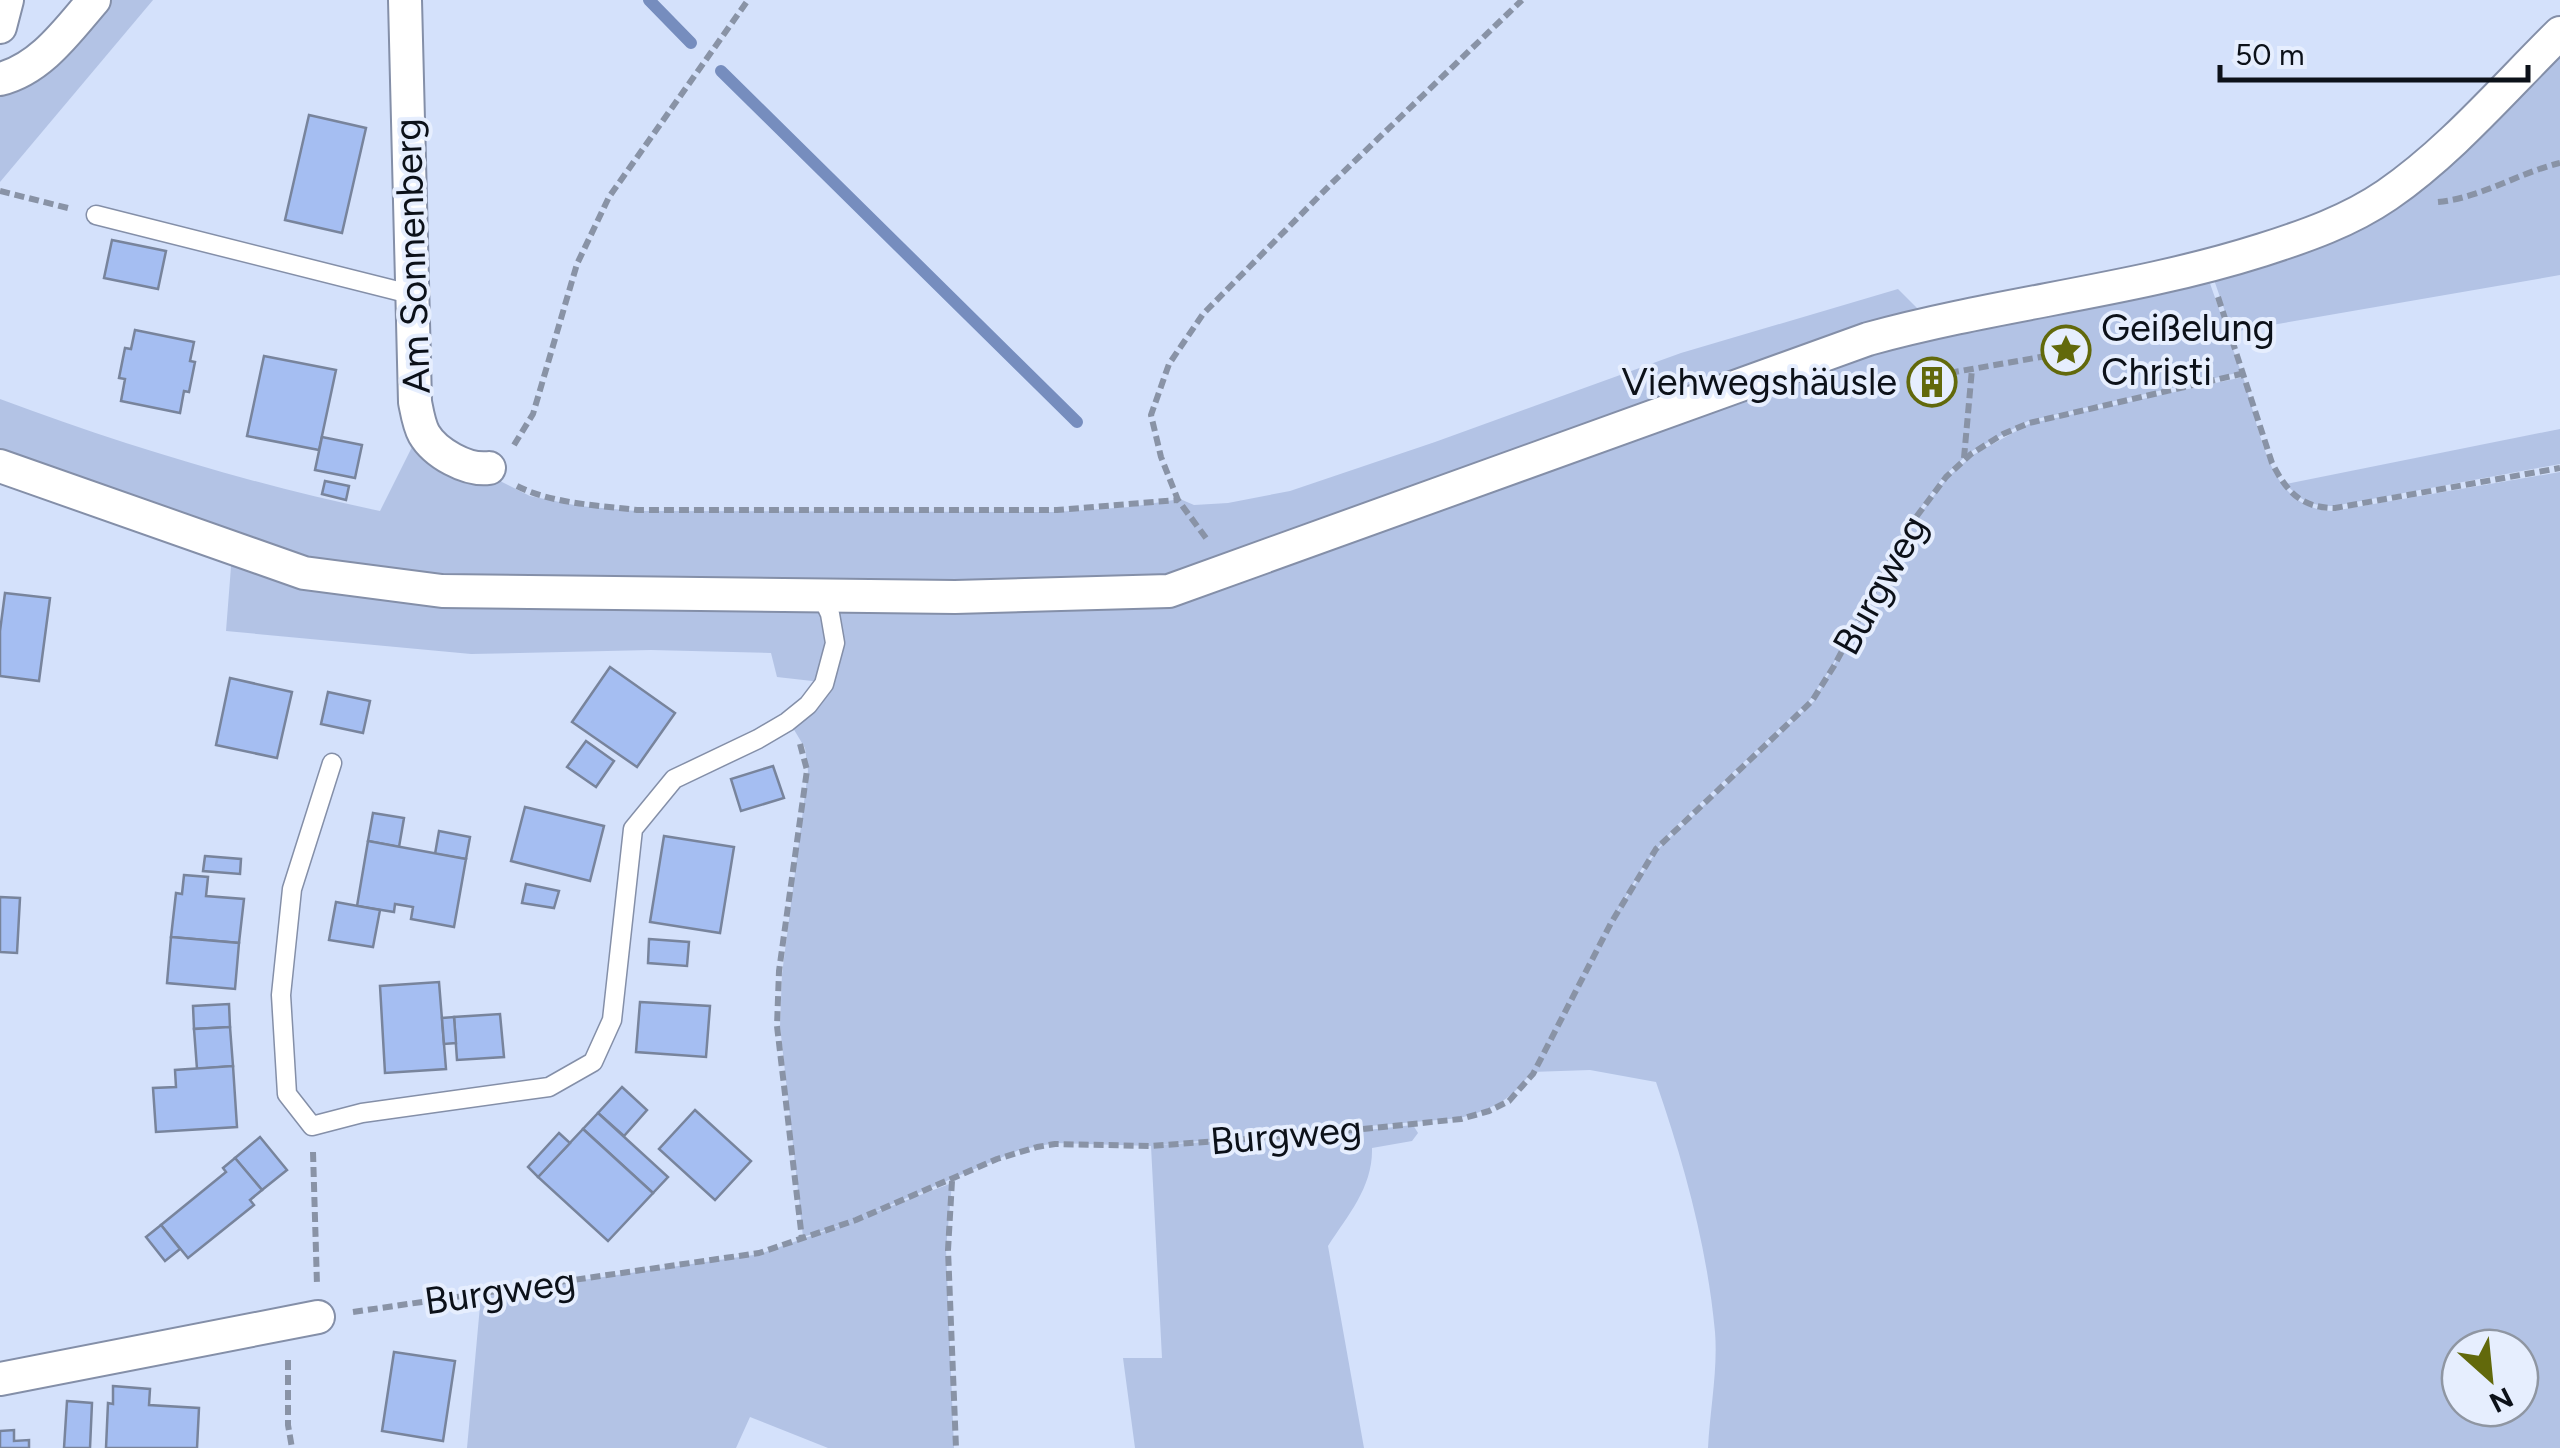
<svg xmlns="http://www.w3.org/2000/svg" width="2560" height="1448" viewBox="0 0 2560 1448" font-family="Figtree,sans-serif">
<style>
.green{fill:#b3c3e5;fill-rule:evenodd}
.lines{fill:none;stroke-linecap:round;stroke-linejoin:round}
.stream{stroke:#768dbe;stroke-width:12}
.building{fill:#a5bef2;stroke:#78849c;stroke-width:2.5}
.lane-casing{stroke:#848fa8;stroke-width:21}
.street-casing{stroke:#848fa8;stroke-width:36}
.path{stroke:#8993a6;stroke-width:6;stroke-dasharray:10 5;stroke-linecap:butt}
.lane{stroke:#fff;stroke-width:18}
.street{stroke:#fff;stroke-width:32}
.labels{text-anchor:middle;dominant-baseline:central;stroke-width:8;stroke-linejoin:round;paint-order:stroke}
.street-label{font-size:38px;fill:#0c1119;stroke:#e6eefe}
.poi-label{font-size:38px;fill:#0c1119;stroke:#e6eefe;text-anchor:start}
</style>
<rect width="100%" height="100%" fill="#d4e1fb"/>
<g class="green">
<path d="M102 0H153L0 182V91Z"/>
<path d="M2560 41V275L2232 332 2211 271 2324 235Z"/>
<path d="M2206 272 2241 372 2028 421 1970 452 1944 476 1907 526 1832 666 1810 700 1676 826 1645 863 1611 922 1657 850 1814 701 1911 527 1947 478 1973 455 2029 424 2243 377C2260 426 2267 510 2333 511L2560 472V1448H1708C1710 1410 1718 1369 1715 1332 1707 1246 1684 1163 1656 1082L1590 1070 1531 1072C1512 1100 1492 1109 1460 1118L1155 1145 1313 1136 1413 1125 1418 1133 1412 1141 1372 1148C1373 1187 1348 1215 1328 1246L1364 1448H1135L1123 1358H1162L1151 1146 1055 1143 1019 1150 862 1217 952 1183 946 1249 954 1448H828L750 1417 736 1448H467L481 1295 760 1254 856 1220 803 1237 780 1026 782 974 808 771 805 748 790 723 821 682 777 677 771 653 651 650 471 654 226 631 232 554 0 460V399C123 445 251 484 380 511L419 433 488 469 502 482 530 496 579 506 636 511 1056 512 1130 507 1180 499 1194 505 1228 503 1290 491 1435 442 1681 353 1898 289 1926 317ZM2460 1348H2520V1408H2460Z"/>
<path d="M2560 429V464L2334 506C2311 506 2301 501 2286 484Z"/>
</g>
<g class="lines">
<g class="stream">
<path d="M649 0 691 43"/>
<path d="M721 71 1077 422"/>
</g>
</g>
<g class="building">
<path d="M309 115 366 128 342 233 285 220Z"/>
<path d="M112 240 166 251 158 289 104 278Z"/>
<path d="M135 330 194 342 190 361 195 362 189 392 184 391 180 413 121 401 125 379 119 378 125 348 131 349Z"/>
<path d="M264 356 336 370 319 450 247 436Z"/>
<path d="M1938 367 1948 388 1927 397 1917 377Z"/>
<path d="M322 437 362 445 355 478 315 470Z"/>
<path d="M325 481 349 486 346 500 322 494Z"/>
<path d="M5 593 50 598 39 681 0 676V631Z"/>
<path d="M610 667 675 713 637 767 572 722Z"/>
<path d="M230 678 292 692 277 758 216 745Z"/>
<path d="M328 692 370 701 363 733 321 724Z"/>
<path d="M586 741 614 761 596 787 567 767Z"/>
<path d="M773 766 784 798 741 811 731 779Z"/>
<path d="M525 807 604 826 590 881 511 861Z"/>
<path d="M373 813 404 818 399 847 368 841Z"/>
<path d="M439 831 470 837 466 859 435 854Z"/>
<path d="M664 836 734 847 720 933 650 922Z"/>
<path d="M368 841 466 859 454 927 411 919 413 907 395 904 394 912 357 906Z"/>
<path d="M205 856 241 859 240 874 203 871Z"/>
<path d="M184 875 208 877 206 896 244 899 239 943 171 937 176 893 182 894Z"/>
<path d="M526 884 559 891 554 908 522 903Z"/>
<path d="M0 897 20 898 17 953 0 952Z"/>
<path d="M336 902 380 910 373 947 329 940Z"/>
<path d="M171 937 239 943 235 989 167 983Z"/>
<path d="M649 939 689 942 687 966 648 963Z"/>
<path d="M439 982 446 1069 385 1073 380 986Z"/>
<path d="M640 1002 710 1006 706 1057 636 1052Z"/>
<path d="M229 1004 230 1027 194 1029 193 1006Z"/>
<path d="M500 1014 504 1057 457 1060 454 1017Z"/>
<path d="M454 1017 456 1043 444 1044 442 1018Z"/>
<path d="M230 1027 233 1066 197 1069 194 1029Z"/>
<path d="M233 1066 237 1127 156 1132 153 1088 176 1087 175 1070Z"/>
<path d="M622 1087 647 1110 624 1136 598 1113Z"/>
<path d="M695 1110 751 1161 715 1200 659 1149Z"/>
<path d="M598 1113 668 1177 653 1193 583 1129Z"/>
<path d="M583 1129 653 1193 608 1241 538 1177Z"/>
<path d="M559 1133 570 1143 538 1177 528 1167Z"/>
<path d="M260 1137 287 1170 262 1190 235 1158Z"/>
<path d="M235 1158 262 1190 250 1200 254 1205 188 1258 161 1225 226 1172 223 1168Z"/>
<path d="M161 1225 180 1249 165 1261 146 1237Z"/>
<path d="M394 1352 455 1361 443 1441 382 1431Z"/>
<path d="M113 1386 150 1389 149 1405 199 1408 197 1448H106L108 1403 113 1404Z"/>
<path d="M67 1401 92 1403 90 1448H64Z"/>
<path d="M14 1430V1441L29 1440V1448H0V1431Z"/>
</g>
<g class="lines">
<g class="lane-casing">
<g id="lane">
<path d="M96 215 410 294"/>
<path d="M332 763 292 889 281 995 287 1094 312 1126 362 1113 549 1087 593 1062 612 1020 633 829 674 779 758 739 787 722 808 705 824 684 835 643 830 614 822 597"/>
</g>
</g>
<g class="street-casing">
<g id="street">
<path d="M405 0 415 402C417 412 419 425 424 434 435 453 467 471 489 468"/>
<path d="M0 27 7 0"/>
<path d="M0 79C41 69 68 30 94 0"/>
<path d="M0 466 304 573 442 591 955 597 1169 591 1868 339C1998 303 2133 291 2262 250 2306 236 2349 221 2387 195 2451 151 2505 87 2560 33"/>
<path d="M0 1379 318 1317"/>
</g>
</g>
<g class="path">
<path d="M0 191 72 209"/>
<path d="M2438 202C2481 198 2518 173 2560 163"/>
<path d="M2218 297 2272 463C2287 492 2301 508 2335 508L2560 468"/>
<path d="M1949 373 2052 355 2067 338 2066 333"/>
<path d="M514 445 533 414 577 264 609 197 748 0"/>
<path d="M1964 458 1972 369"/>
<path d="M517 486C553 504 597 505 637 510H1057L1178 500"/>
<path d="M1206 538 1178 500 1161 457 1151 415 1169 364 1203 314 1332 183 1522 0"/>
<path d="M800 744 807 770 779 971 777 1026 802 1239"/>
<path d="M313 1152 317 1285"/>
<path d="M952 1181 948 1250 956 1448"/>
<path d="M353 1312 759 1253 856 1220 997 1159 1037 1147 1055 1144 1151 1146 1313 1134 1461 1119 1489 1111 1509 1101 1533 1074 1611 923 1656 849 1812 701 1834 666 1908 528 1946 477 1971 454 2003 434 2029 423 2245 373"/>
<path d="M288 1360V1425L292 1448"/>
</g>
<use href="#lane" class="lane"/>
<use href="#street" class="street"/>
</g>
<defs>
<g id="sight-ring" transform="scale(2.5)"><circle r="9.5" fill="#e6eefe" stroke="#62690b" stroke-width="1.5"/><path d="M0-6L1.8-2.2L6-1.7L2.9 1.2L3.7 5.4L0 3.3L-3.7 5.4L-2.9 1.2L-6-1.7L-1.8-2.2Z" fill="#62690b"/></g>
<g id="building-ring" transform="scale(2.5)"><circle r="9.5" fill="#e6eefe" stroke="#62690b" stroke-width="1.5"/><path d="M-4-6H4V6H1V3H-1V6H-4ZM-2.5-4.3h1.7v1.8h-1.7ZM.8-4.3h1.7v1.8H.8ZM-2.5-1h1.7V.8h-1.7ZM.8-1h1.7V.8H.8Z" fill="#62690b"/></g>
</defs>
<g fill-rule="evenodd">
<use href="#sight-ring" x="2066" y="350"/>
<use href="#building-ring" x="1932" y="382"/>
</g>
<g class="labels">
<g class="street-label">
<text transform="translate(412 256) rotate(-92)">Am Sonnenberg</text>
<text transform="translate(1880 585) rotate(-61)">Burgweg</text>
<text transform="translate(1286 1135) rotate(-5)">Burgweg</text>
<text transform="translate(500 1291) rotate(-8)">Burgweg</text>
</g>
<g class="poi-label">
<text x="2101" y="328">Geißelung<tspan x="2101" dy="44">Christi</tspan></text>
<text x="1897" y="382" text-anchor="end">Viehwegshäusle</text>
</g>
</g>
<g transform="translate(2490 1378) rotate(153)"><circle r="48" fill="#e6eefe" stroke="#8f96a2" stroke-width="2.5"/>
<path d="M0-8L18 38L0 25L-18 38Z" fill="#62690b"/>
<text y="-15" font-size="28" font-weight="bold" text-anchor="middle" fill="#0c1119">N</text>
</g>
<path d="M2220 65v15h308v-15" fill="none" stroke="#0c1119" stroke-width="5"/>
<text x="2235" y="65" font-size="30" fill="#0c1119" stroke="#e6eefe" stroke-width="8" paint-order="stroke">50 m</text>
</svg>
